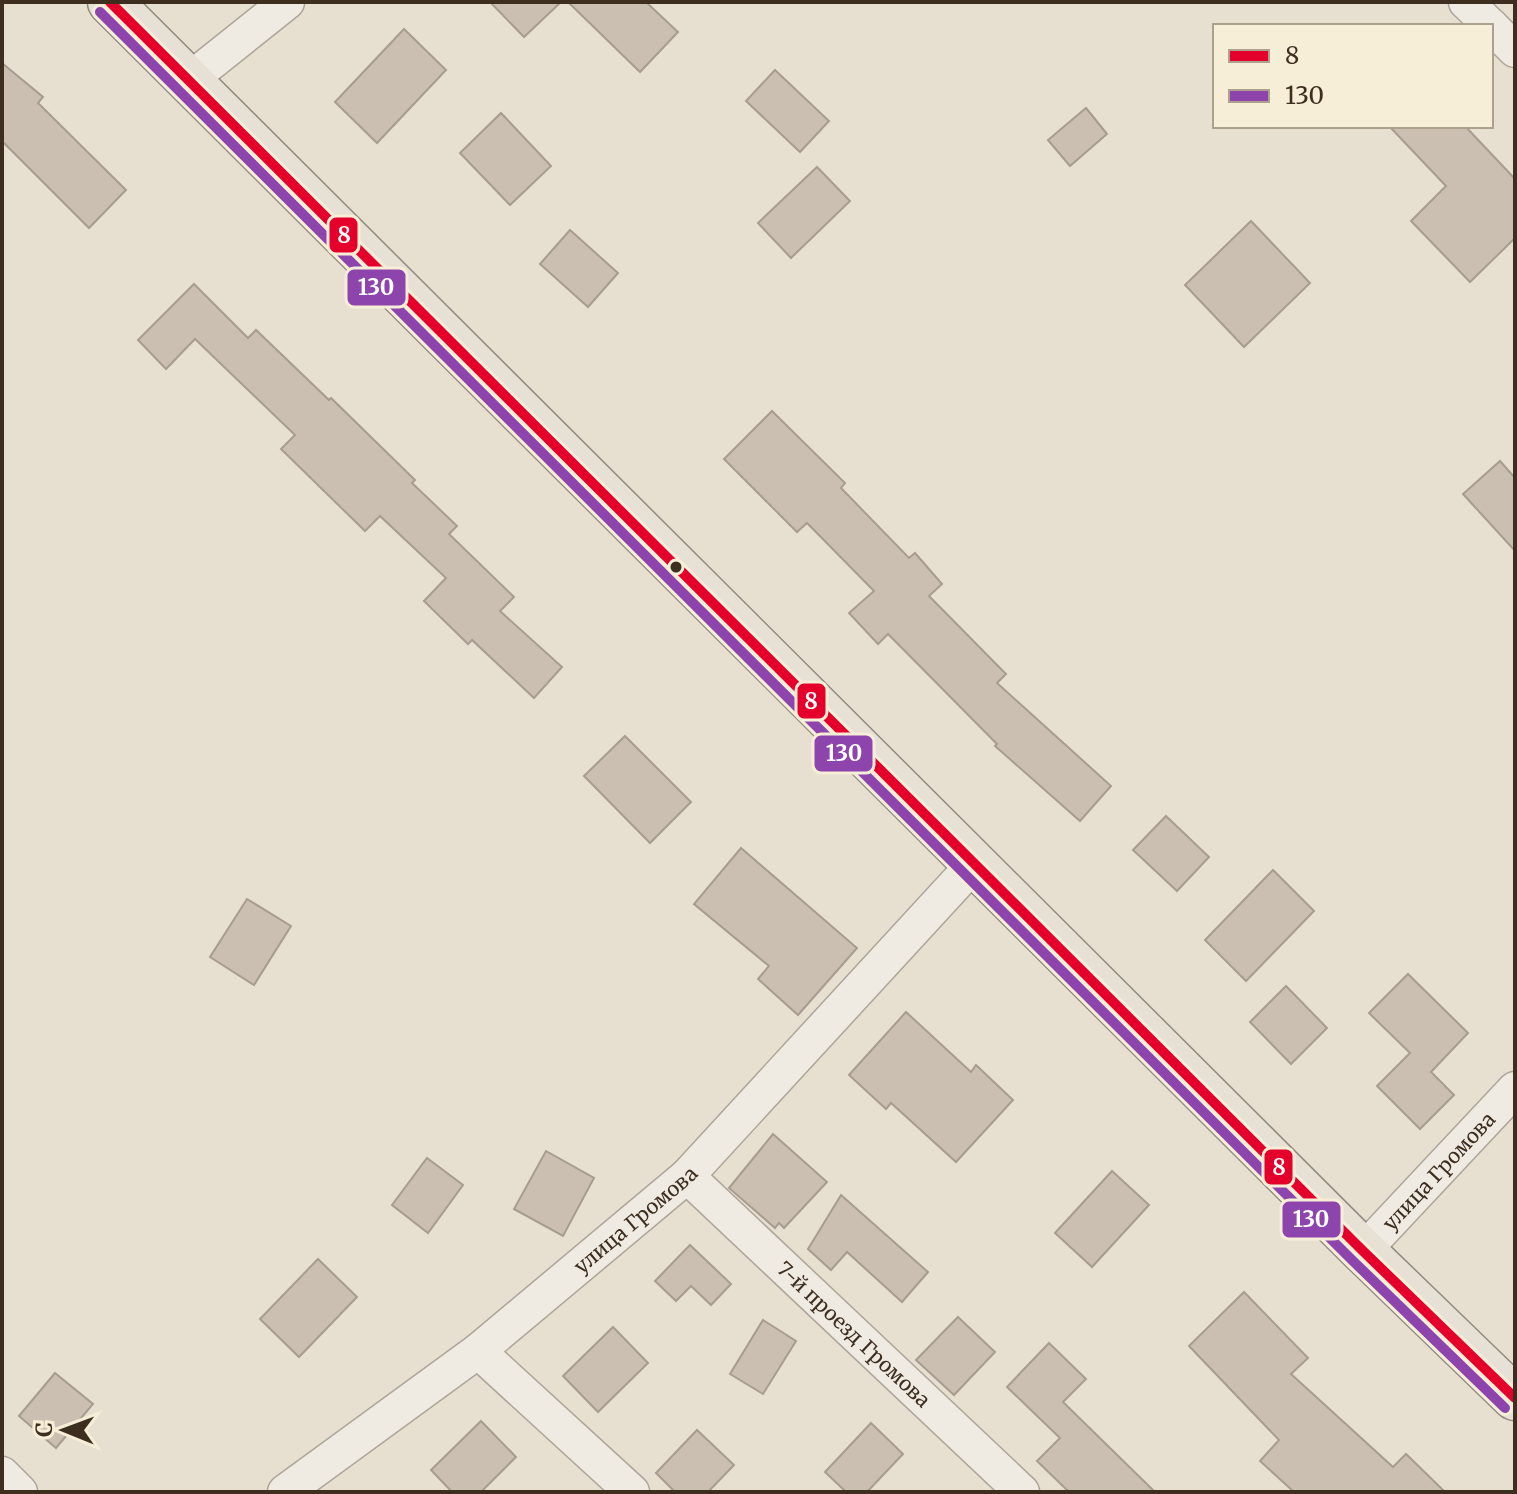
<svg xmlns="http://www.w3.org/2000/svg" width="1517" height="1494" viewBox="0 0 1517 1494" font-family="Merriweather,serif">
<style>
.building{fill:#cbbfb2;stroke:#a89c90;stroke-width:2}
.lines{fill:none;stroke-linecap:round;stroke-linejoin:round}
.street-casing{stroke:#ada599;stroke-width:37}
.primary-casing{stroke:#928b80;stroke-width:47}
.street{stroke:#efebe3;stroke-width:34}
.primary{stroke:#e6e1d4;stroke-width:44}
.bus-1-casing{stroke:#f7eed8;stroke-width:16}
.bus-2-casing{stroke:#f7eed8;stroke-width:16}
.bus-1{stroke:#e4002b;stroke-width:10}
.bus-2{stroke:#8e44ad;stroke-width:10}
.bus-dot{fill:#3d2e20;stroke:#f7eed8;stroke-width:3}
.labels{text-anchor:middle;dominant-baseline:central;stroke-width:8;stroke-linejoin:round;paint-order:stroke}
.street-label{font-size:20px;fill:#3d2e20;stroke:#f7eed8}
.line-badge{stroke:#f7eed8;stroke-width:3}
.badge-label{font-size:22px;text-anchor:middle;font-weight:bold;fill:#fff}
</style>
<rect width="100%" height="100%" fill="#e7e0d1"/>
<g class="building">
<path d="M490 2H561L524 37Z"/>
<path d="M568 2H646L678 32 640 72Z"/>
<path d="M404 29 446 70 377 143 335 102Z"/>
<path d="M2 63 43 97 38 103 126 190 89 228 2 141Z"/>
<path d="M775 70 829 121 800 152 746 101Z"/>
<path d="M1086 108 1107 134 1070 166 1048 140Z"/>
<path d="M501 113 551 166 510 205 460 153Z"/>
<path d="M1389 126H1465L1515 179V238L1470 282 1411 221 1446 186Z"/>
<path d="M817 167 850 201 791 258 758 223Z"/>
<path d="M1251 221 1310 283 1244 347 1185 285Z"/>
<path d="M570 230 618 273 588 307 540 264Z"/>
<path d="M194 284 248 338 256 330 329 400 331 398 415 480 412 483 457 526 449 534 514 597 500 611 562 667 534 698 472 640 468 644 424 601 446 578 380 516 365 531 281 449 295 435 195 339 166 369 138 340Z"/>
<path d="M772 411 845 483 841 488 909 558 915 553 942 584 929 596 1006 674 997 683 1111 786 1080 821 995 746 997 744 888 634 878 644 849 613 874 591 807 523 797 532 724 459Z"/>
<path d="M1500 461 1515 478V551L1463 494Z"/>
<path d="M625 736 691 802 650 843 584 776Z"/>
<path d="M1166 816 1209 857 1177 891 1133 850Z"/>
<path d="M741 848 857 948 798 1015 758 979 769 966 694 904Z"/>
<path d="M1273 870 1314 911 1246 981 1205 940Z"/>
<path d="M247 899 291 926 254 985 210 957Z"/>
<path d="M1408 974 1468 1033 1431 1072 1454 1095 1420 1129 1377 1086 1410 1053 1369 1013Z"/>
<path d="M1286 986 1327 1028 1291 1064 1250 1022Z"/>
<path d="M906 1012 971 1072 976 1065 1013 1100 956 1162 891 1103 886 1109 849 1075Z"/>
<path d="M773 1134 827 1182 784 1228 779 1223 775 1228 729 1188Z"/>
<path d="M546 1151 594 1178 563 1236 514 1209Z"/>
<path d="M427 1158 463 1185 428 1233 392 1205Z"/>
<path d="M1112 1171 1149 1205 1092 1267 1055 1233Z"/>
<path d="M841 1195 928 1272 902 1302 847 1252 831 1270 808 1249Z"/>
<path d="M690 1245 731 1284 711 1305 691 1286 676 1301 655 1281Z"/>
<path d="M318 1259 357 1297 299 1357 260 1319Z"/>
<path d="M1244 1292 1308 1358 1291 1374 1393 1467 1406 1454 1445 1492H1294L1260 1461 1279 1440 1189 1346Z"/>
<path d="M958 1317 995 1352 954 1395 916 1360Z"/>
<path d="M763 1320 796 1341 763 1394 730 1374Z"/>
<path d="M613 1327 648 1363 598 1412 563 1376Z"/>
<path d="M1049 1343 1086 1379 1063 1402 1155 1492H1069L1037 1461 1060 1438 1007 1387Z"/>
<path d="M55 1373 93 1404 56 1448 19 1416Z"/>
<path d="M481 1421 516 1457 481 1492H452L431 1470Z"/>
<path d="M871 1423 903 1454 867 1492H846L825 1472Z"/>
<path d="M697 1430 734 1465 708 1492H675L656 1473Z"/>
</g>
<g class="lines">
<g class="street-casing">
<g id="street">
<path d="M1466 2 1491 26"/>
<path d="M1491 26 1515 50"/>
<path d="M188 81 287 2"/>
<path id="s1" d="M687 1176 1022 1492"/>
<path id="s2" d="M1363 1251 1515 1089"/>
<path d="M478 1351 632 1492"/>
<path d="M2 1474 20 1492"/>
<path id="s3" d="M285 1492 478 1351 687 1176 974 864"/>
</g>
</g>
<g class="primary-casing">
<path id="primary" d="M110 2 1363 1251 1515 1398"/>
</g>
<use href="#street" class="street"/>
<use href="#primary" class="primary"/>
<g class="bus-1-casing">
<path id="bus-1" d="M110 2 1363 1251 1515 1398"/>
</g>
<g class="bus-2-casing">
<path id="bus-2" d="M100 12 1353 1261 1505 1408"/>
</g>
<use href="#bus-1" class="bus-1"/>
<use href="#bus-2" class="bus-2"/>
</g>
<circle class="bus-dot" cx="676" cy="567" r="7"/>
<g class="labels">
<g class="street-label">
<text stroke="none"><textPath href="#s2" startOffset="110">улица Громова</textPath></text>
<text stroke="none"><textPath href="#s3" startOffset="444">улица Громова</textPath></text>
<text stroke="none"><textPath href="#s1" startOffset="230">7-й проезд Громова</textPath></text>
</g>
</g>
<g class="line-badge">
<rect x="328" y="216" width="31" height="38" rx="8" fill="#e4002b"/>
<rect x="346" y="268" width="61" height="39" rx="8" fill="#8e44ad"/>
<rect x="796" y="682" width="31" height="38" rx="8" fill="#e4002b"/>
<rect x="813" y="734" width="61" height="39" rx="8" fill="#8e44ad"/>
<rect x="1263" y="1148" width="31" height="38" rx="8" fill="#e4002b"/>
<rect x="1281" y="1200" width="61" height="39" rx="8" fill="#8e44ad"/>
</g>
<g class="badge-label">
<text x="344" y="243">8</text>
<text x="376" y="295">130</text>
<text x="811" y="709">8</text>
<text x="844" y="761">130</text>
<text x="1279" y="1175">8</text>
<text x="1311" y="1227">130</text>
</g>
<rect width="1517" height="1494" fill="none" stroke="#3d2e20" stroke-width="8"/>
<rect x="1213" y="24" width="280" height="104" fill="#f7eed8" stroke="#ada18e" stroke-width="2"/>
<rect x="1229" y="50" width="40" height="12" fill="#e4002b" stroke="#ada18e" stroke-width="2"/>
<text x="1285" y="64" font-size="24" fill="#3d2e20">8</text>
<rect x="1229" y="90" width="40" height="12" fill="#8e44ad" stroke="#ada18e" stroke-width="2"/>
<text x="1285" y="104" font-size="24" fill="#3d2e20">130</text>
<g transform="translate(64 1430) rotate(271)" stroke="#f7eed8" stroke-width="6" paint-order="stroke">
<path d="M0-6L14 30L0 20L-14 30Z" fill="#3d2e20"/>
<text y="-12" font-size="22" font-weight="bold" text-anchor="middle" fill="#3d2e20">С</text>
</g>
</svg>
